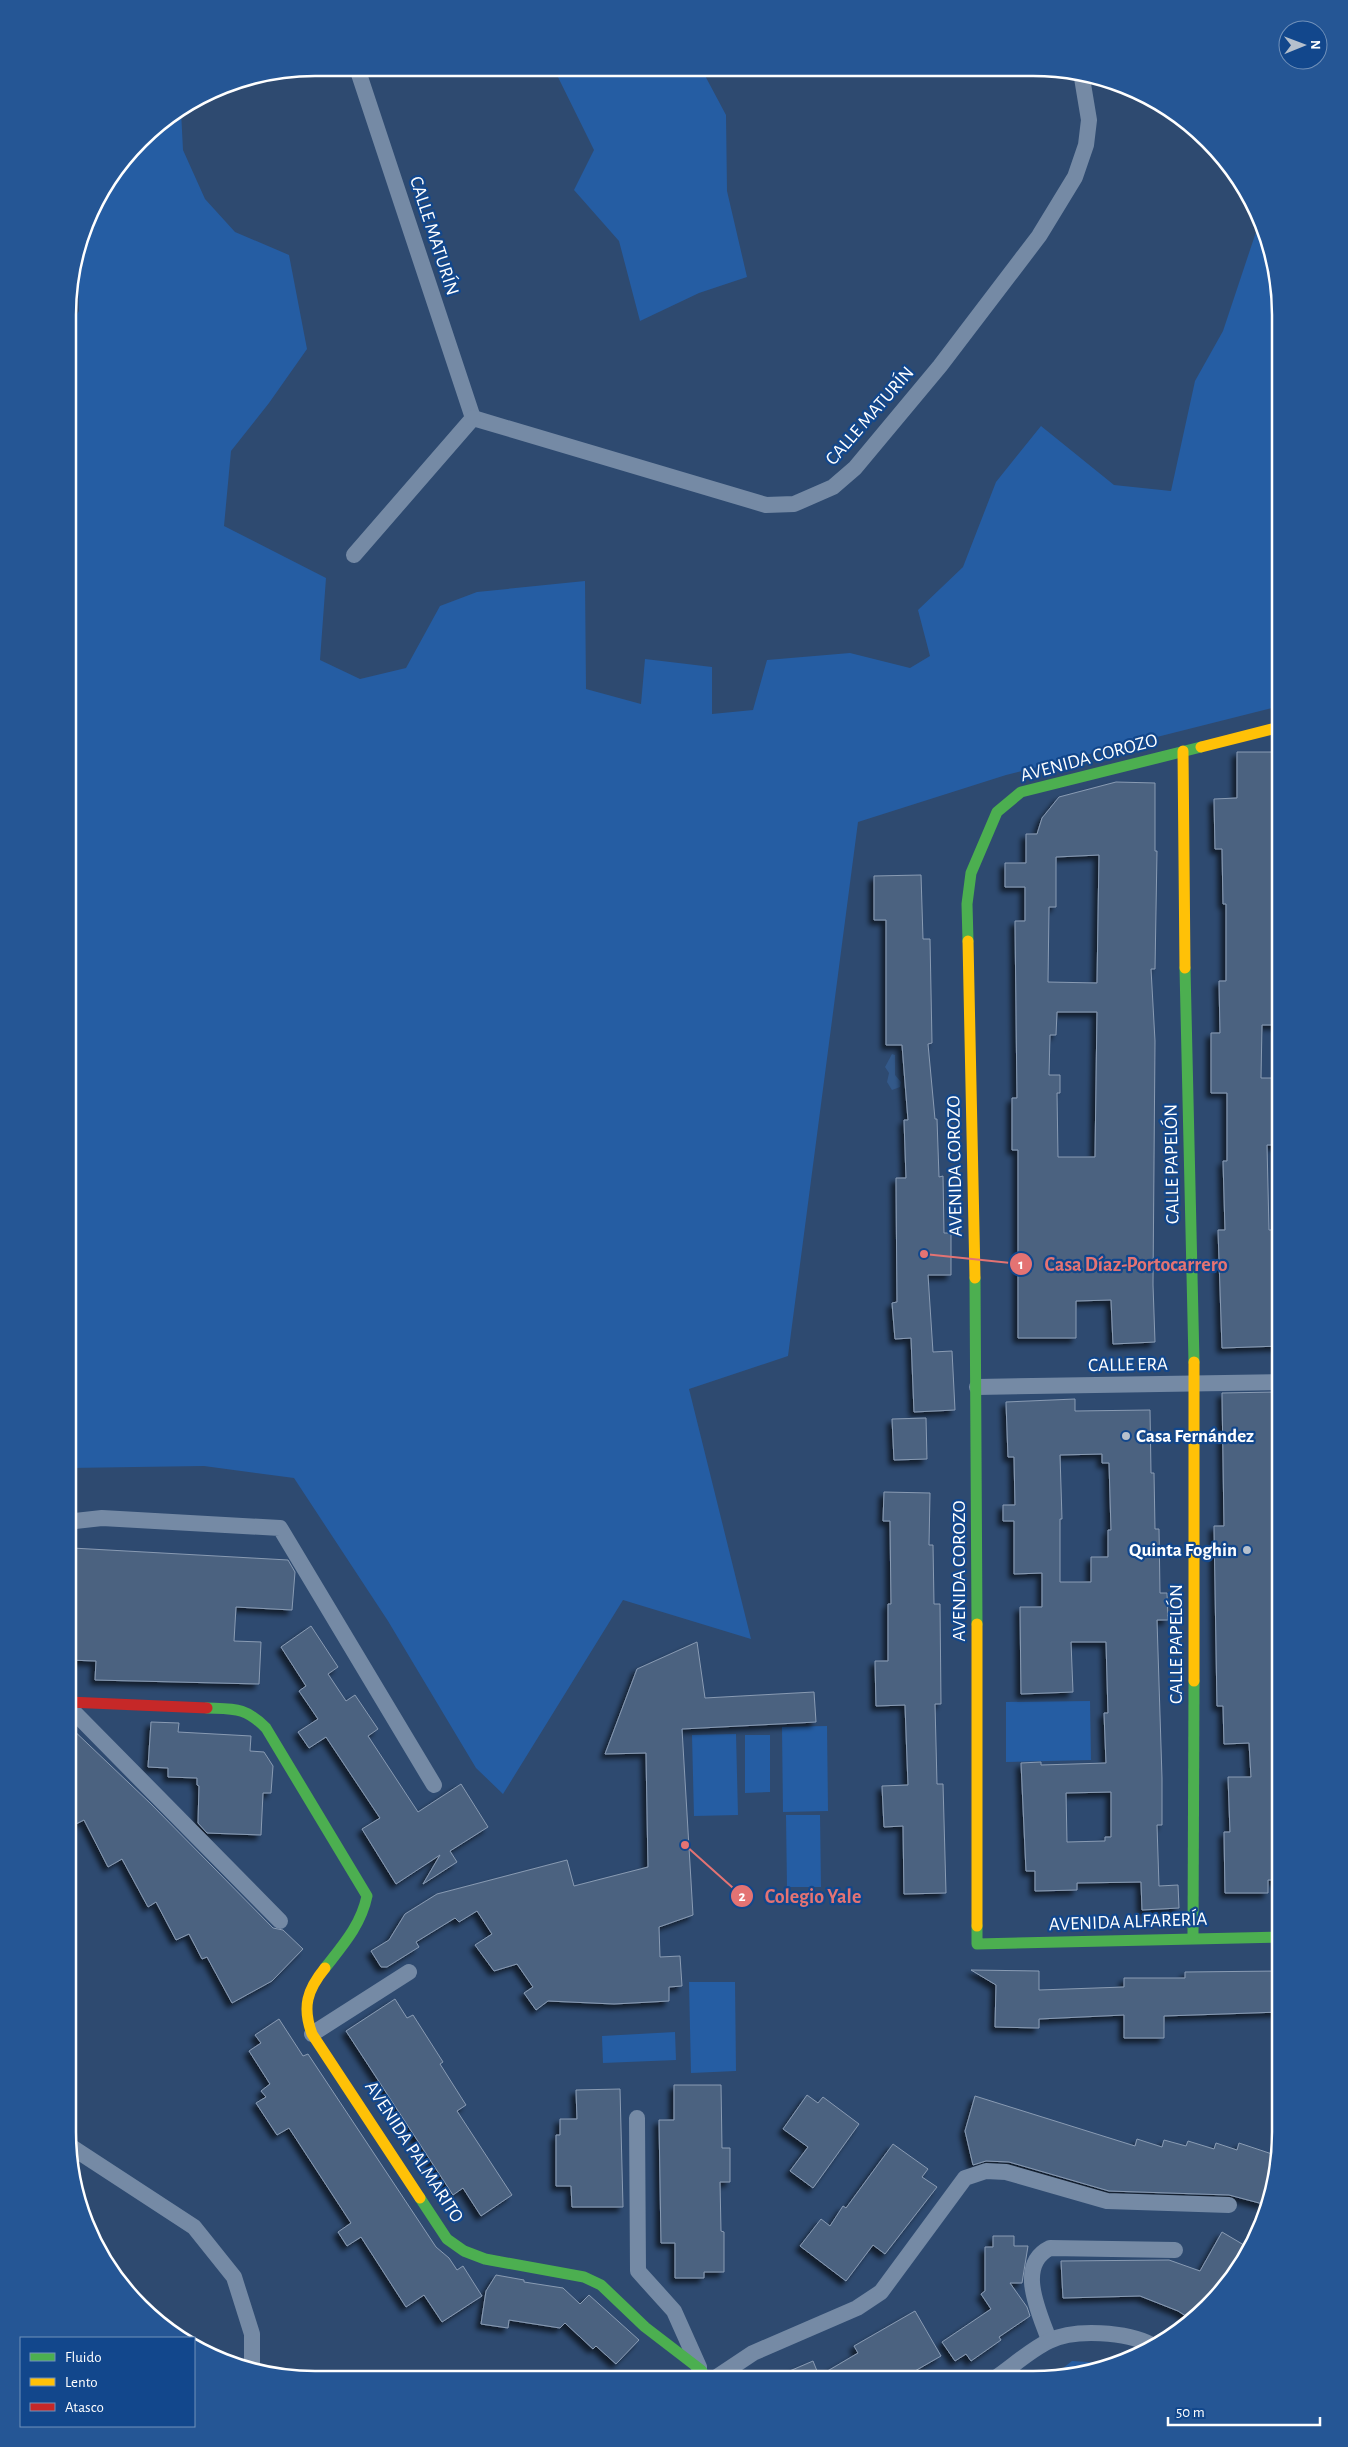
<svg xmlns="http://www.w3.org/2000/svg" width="1348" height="2447" viewBox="0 0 1348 2447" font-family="'Alegreya Sans',sans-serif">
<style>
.green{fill:#255da3}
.water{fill:#33598a}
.building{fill:#4b6280;stroke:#899bb3;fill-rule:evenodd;filter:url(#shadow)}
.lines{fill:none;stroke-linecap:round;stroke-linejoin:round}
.street{stroke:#758aa5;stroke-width:16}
.fast{stroke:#4caf50;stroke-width:11}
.slow{stroke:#ffc107;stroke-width:11}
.jam{stroke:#c62828;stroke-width:11}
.poi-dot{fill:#b6c0cd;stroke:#12478c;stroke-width:2}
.labels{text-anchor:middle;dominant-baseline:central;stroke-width:4.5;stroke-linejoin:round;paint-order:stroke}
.street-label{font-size:19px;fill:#fff;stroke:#12478c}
.poi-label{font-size:19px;font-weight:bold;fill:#fff;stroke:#12478c;text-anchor:start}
.rim{fill:none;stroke:#fff;stroke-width:2.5}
.leader{fill:none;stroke:#e47373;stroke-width:2}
.callout-dot{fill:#e47373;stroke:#12478c;stroke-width:2}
.mark-label{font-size:15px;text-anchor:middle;font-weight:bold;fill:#fff}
.callout-label{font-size:20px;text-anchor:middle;font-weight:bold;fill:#e47373;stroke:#12478c;stroke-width:4.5;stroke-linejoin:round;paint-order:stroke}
</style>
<defs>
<filter id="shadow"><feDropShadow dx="-4.5" dy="4.5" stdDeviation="2.5" flood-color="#0009"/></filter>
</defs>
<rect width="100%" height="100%" fill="#2e4a70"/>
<g class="green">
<path d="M554 69 702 70 726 115 727 191 747 277 699 293 640 321 619 241 574 190 594 150Z"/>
<path d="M181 111 183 150 205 199 235 232 289 255 307 349 269 403 231 451 224 526 326 578 320 660 360 679 406 668 440 606 477 592 585 581 586 689 641 704 645 659 712 667V714L753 710 767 660 850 653 910 668 930 656 918 610 963 567 996 482 1041 426 1114 485 1171 491 1195 381 1223 331 1260 220 1267 235 1280 315V706L1006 775 858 822 788 1356 689 1389 751 1639 623 1600 503 1794 476 1768 388 1621 294 1478 204 1466 68 1468 70 326 79 311 78 257 93 205 152 129Z"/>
<path d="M1090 1701 1091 1760 1006 1762V1702Z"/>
<path d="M827 1726 828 1811 783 1812 782 1727Z"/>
<path d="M736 1734 738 1815 694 1816 692 1735Z"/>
<path d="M745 1735H770V1792L745 1793Z"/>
<path d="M786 1815H820L821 1887H787Z"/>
<path d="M735 1982 736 2071 691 2073 689 1982Z"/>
<path d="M675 2032 676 2060 603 2063 602 2036Z"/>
<path d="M1072 2361 1117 2364 1053 2376Z"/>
</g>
<path class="water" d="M892 1054 895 1055V1075L901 1082 900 1087 892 1090 887 1082 889 1073 885 1067Z"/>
<g class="building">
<path d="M1237 752H1280V1025H1262L1261 1078H1276L1275 1102H1280V1145H1267L1269 1230H1280V1346L1222 1348 1218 1230H1225L1223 1161H1227V1093H1211V1033H1220L1219 981H1226V904H1223L1222 849H1215L1214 799 1237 798Z"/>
<path d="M1116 782 1155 783V851H1157L1155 969H1151L1155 1041 1153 1285 1155 1342 1113 1344 1111 1300 1076 1301V1338H1018V1150H1012V1098H1017L1015 921H1025V887H1005V863H1026V834H1037L1042 818 1059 797ZM1099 855 1097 983 1048 982 1049 907H1056V857ZM1057 1012H1097L1095 1157H1058L1057 1093H1060V1075H1049L1050 1035H1056Z"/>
<path d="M921 875 923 939H930L932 1043 928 1044 935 1119H937L939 1177 943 1176 944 1233H951V1275H928L933 1352 952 1351 955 1410 914 1412 911 1338 895 1339 892 1303 897 1302 896 1178H906L904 1120H908L902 1045H886V920H874V876Z"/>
<path d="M1276 1392 1280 1525V1880H1268V1893H1225L1224 1832H1230L1228 1777H1251L1249 1743 1224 1744 1223 1706H1217L1214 1526H1224L1222 1393Z"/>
<path d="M1075 1399V1411L1150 1410 1151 1473H1154L1155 1529H1159L1160 1593H1167L1168 1620H1157L1162 1778V1825H1157L1159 1886 1178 1885 1179 1908 1142 1910 1141 1882 1077 1883V1890L1035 1891V1871H1026L1021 1763 1041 1762V1765L1106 1763 1104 1713H1108L1106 1642H1071L1073 1692 1021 1694 1020 1607H1042V1573L1014 1574V1521H1003V1505H1015L1014 1457H1008L1006 1402ZM1102 1454V1463H1109L1111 1530H1108V1557H1091V1582H1060V1519H1062L1060 1455ZM1111 1792V1837H1105V1841L1067 1842 1066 1793Z"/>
<path d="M926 1418 927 1459 894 1460 892 1419Z"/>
<path d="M884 1492 930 1493 929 1545H933L934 1604H940L941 1704H935L937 1784H943L946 1893 904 1894 903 1826 884 1827 882 1786 908 1785 905 1705 876 1706 875 1661H888V1604H891L890 1521H883Z"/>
<path d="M72 1548 288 1560 295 1572 292 1610 236 1607 234 1641 261 1642 259 1684 95 1680 96 1661 68 1660Z"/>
<path d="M311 1626 338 1667 328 1674 346 1701 355 1695 378 1729 368 1736 418 1812 461 1784 488 1827 450 1851 457 1862 423 1884 440 1855 396 1884 362 1829 380 1818 326 1737 309 1748 298 1732 318 1719 299 1691 306 1686 281 1647Z"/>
<path d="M697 1642 705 1698 814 1692 816 1722 682 1729 693 1915 659 1927 660 1957 680 1956 682 1986 669 1987V2001L614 2004 548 2001 536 2010 524 1993 533 1987 517 1964 494 1971 475 1945 492 1934 477 1911 459 1922 455 1918 416 1942 419 1947 387 1967H381L371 1951 389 1940 405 1914 437 1894 567 1860 574 1886 648 1867 646 1753 605 1754 637 1669Z"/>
<path d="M151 1722 179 1723 178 1732 251 1736 250 1751 264 1752 273 1766 271 1793H263L261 1835 207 1833 198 1823 199 1786 197 1785V1778L168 1777V1768L148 1767Z"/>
<path d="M68 1725 150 1803 273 1928 283 1930 303 1949 272 1981 232 2003 207 1957 202 1959 189 1934 176 1940 156 1902 148 1907 122 1859 108 1867 84 1820 76 1824 68 1809Z"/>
<path d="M971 1970 1039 1971V1990L1124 1987V1978H1185V1972L1280 1971V2012L1164 2016V2038H1124V2015L1039 2019V2028L995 2027 996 1985Z"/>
<path d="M395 1999 407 2018 413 2015 443 2062 440 2064 466 2105 457 2111 512 2195 481 2216 463 2188 453 2195 346 2031Z"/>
<path d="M279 2019 303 2056 308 2054 436 2247 449 2258 457 2270 463 2266 482 2296 442 2322 424 2295 406 2307 361 2237 347 2246 338 2232 351 2223 289 2128 277 2135 256 2103 266 2097 261 2091 270 2084 249 2051 261 2043 255 2035Z"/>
<path d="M674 2085H721L722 2148H730V2182H720L721 2231 724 2232V2272H704V2278H675V2243H661L659 2120H674Z"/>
<path d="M620 2089 623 2207H572L571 2186H556V2135H560V2119H577L576 2090Z"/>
<path d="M807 2095 818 2103 823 2097 859 2124 813 2188 790 2171 808 2147 783 2129Z"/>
<path d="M975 2096 1135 2146 1137 2139 1162 2147 1164 2140 1186 2146 1188 2141 1214 2149 1216 2143 1237 2150 1239 2143 1278 2156 1269 2196 1266 2195 1263 2204 1229 2195 1109 2191 1009 2162 986 2161 973 2165 965 2131Z"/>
<path d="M893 2144 928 2169 922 2177 937 2187 885 2254 873 2245 846 2281 800 2246 821 2219 830 2226 843 2206 846 2208Z"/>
<path d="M1222 2232 1249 2248 1229 2283 1192 2320 1178 2311 1140 2296 1063 2298 1061 2261 1169 2260 1200 2271Z"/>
<path d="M993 2236H1014V2246H1028L1022 2283H1010L1027 2307 1030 2316 999 2337 1001 2340 971 2361 966 2354 955 2361 942 2342 991 2309 981 2294 985 2291V2247H993Z"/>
<path d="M496 2275 524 2280V2282L563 2288 580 2304 589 2295 639 2340 616 2364 596 2346 593 2349 565 2323 560 2328 509 2320 508 2328 481 2324 486 2291Z"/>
<path d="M915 2311 941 2356 901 2379H771L813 2361 819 2376 858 2353 854 2346Z"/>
</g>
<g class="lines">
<g class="street">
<path d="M357 68 473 418"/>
<path d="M473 418 766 505 794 504 833 487 855 468 940 366 1039 236 1075 177 1086 145 1089 120 1081 72"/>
<path d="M354 555 473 418"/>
<path d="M977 1387 1280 1382"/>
<path d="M68 1525 75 1521 102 1518 280 1528 434 1785"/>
<path d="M68 1706 280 1921"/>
<path d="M312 2034 409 1972"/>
<path d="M637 2118 638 2271 674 2311 699 2367"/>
<path d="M70 2146 194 2227 234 2277 252 2334V2369"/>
<path d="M1049 2340C1040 2314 1015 2265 1050 2248L1175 2250"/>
<path d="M714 2379 753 2353 857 2308 881 2292 965 2178 986 2171 1006 2172 1107 2201 1229 2205"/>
<path d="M994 2379C1012 2367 1030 2350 1049 2341 1075 2328 1127 2332 1152 2345"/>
</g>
<g class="fast">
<path d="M968 941 967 904 971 873 997 812 1021 792 1201 747"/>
<path d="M1185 968 1194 1362"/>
<path d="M975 1278 977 1624"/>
<path d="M207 1708C235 1709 245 1707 266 1728L367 1896C361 1925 343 1945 325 1968"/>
<path d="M977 1926V1944L1280 1937"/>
<path d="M1193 1937 1194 1681"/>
<path d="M420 2198 447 2239 464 2251 485 2259 584 2277 601 2285 645 2327 701 2370 707 2379"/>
</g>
<g class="slow">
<path d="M1201 747 1280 727"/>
<path d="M1183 751 1185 968"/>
<path d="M968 941 975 1278"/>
<path d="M977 1624V1926"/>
<path d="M1194 1681V1362"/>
<path d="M325 1968C307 1990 302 2007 312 2034L420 2198"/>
</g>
<path class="jam" d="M68 1702 207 1708"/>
</g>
<g class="poi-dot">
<circle cx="1126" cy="1436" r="5"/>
<circle cx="1247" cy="1550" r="5"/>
</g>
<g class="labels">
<g class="street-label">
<text transform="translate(434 236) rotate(72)">CALLE MATURÍN</text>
<text transform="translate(870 416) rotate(-49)">CALLE MATURÍN</text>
<text transform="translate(1089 758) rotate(-15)">AVENIDA COROZO</text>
<text transform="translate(1172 1164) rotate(-91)">CALLE PAPELÓN</text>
<text transform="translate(955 1166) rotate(-91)">AVENIDA COROZO</text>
<text transform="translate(1128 1365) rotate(-1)">CALLE ERA</text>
<text transform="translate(959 1571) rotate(-90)">AVENIDA COROZO</text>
<text transform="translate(1176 1644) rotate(-90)">CALLE PAPELÓN</text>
<text transform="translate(1128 1922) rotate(-2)">AVENIDA ALFARERÍA</text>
<text transform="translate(414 2152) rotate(57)">AVENIDA PALMARITO</text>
</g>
<g class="poi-label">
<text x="1136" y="1436">Casa Fernández</text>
<text x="1237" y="1550" text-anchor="end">Quinta Foghin</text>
</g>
</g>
<path d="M0 0H1348V2447H0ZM315 76H1033A239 239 0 0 1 1272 315V2132A239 239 0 0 1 1033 2371H315A239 239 0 0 1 76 2132V315A239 239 0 0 1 315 76Z" fill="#255695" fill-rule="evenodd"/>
<path class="rim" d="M315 76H1033A239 239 0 0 1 1272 315V2132A239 239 0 0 1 1033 2371H315A239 239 0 0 1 76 2132V315A239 239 0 0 1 315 76Z"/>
<path class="leader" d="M924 1254L1021 1264M685 1845L742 1896"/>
<g class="callout-dot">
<circle cx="924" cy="1254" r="5"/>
<circle cx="685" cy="1845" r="5"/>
<circle cx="1021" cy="1264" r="12"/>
<circle cx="742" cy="1896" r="12"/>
</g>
<g class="mark-label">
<text x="1021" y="1269">1</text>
<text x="742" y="1901">2</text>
</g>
<g class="callout-label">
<text x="1136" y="1271">Casa Díaz-Portocarrero</text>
<text x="813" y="1903">Colegio Yale</text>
</g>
<rect x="20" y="2337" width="175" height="90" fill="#12478c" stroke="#7191ba"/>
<rect x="30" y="2353" width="25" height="8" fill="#4caf50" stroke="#7191ba"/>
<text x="65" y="2362" font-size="15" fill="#ffffff">Fluido</text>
<rect x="30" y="2378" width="25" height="8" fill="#ffc107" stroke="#7191ba"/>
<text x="65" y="2387" font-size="15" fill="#ffffff">Lento</text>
<rect x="30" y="2403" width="25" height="8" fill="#c62828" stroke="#7191ba"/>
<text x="65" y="2412" font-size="15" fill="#ffffff">Atasco</text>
<g transform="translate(1303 45) rotate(89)"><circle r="24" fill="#12478c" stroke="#7191ba"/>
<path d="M0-4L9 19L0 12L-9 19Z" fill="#b6c0cd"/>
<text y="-8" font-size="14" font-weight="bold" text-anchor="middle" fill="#ffffff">N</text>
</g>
<path d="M1168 2417v8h152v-8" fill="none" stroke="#ffffff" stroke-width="2.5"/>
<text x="1176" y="2417" font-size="15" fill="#ffffff" stroke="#12478c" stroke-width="4" paint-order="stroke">50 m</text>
</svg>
